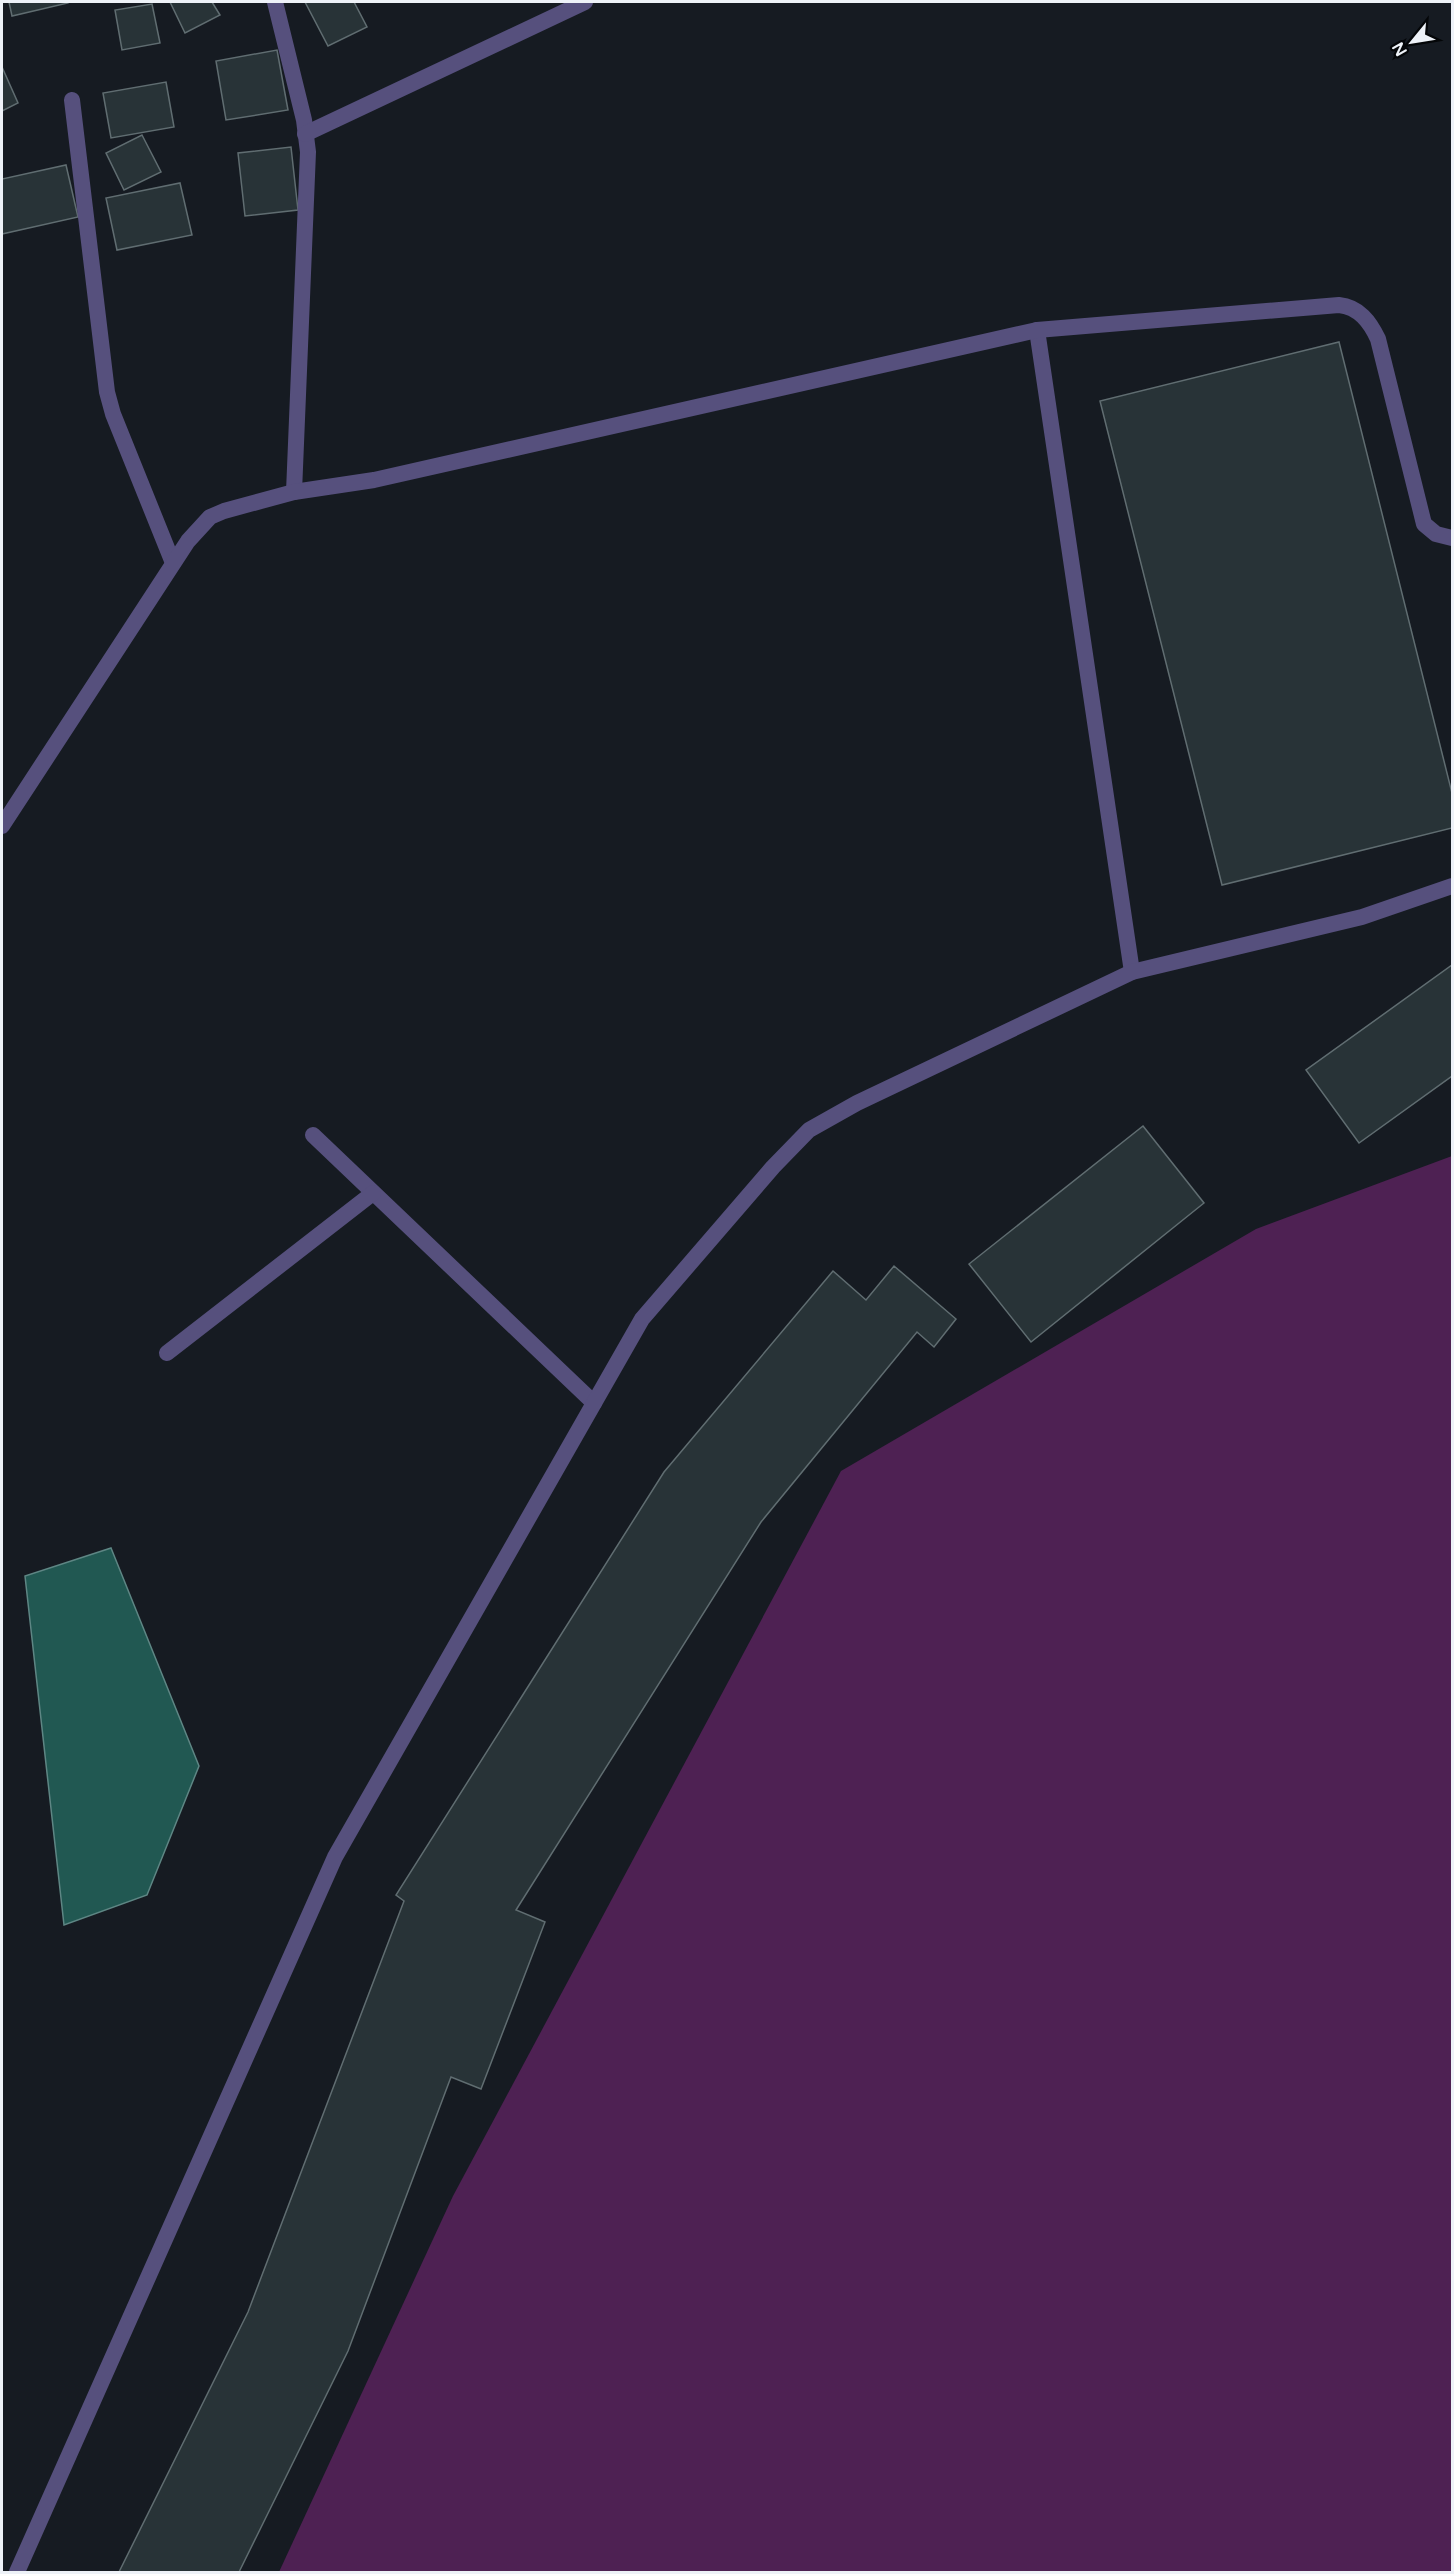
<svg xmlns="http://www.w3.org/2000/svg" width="1454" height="2574" viewBox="0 0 1454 2574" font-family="'Varela Round',sans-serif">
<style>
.green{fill:#4e2153}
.water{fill:#215852;stroke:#5e8684;stroke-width:1.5}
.building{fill:#283337;stroke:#606d71;stroke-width:1.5}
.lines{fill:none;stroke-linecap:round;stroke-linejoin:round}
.service{stroke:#56507d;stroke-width:16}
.minor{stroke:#56507d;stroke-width:16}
</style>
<rect width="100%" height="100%" fill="#161b22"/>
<path class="green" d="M1452 1156V2572H279L453 2196 841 1471 1256 1229Z"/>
<path class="water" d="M111 1548 199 1766 147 1895 64 1925 25 1576Z"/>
<g class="building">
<path d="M9 2H68V3L12 16Z"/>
<path d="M170 2H212L220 15 185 33Z"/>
<path d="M305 2H354L367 27 328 46Z"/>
<path d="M152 4 160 43 122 50 115 10Z"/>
<path d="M277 50 288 110 226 120 216 61Z"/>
<path d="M2 67 18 103 2 111Z"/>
<path d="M166 82 174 127 111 138 103 93Z"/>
<path d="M142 135 161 172 124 190 106 153Z"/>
<path d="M291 147 298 210 245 216 238 153Z"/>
<path d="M66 165 78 217 2 234V179Z"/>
<path d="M180 183 192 235 117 250 106 198Z"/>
<path d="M1339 342 1452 793V828L1222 885 1100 401Z"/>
<path d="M1452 965V1076L1359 1143 1306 1070Z"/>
<path d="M1143 1126 1204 1203 1031 1342 969 1264Z"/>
<path d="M894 1266 956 1319 934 1347 917 1332 761 1522 516 1910 545 1922 481 2089 451 2077 348 2351 239 2572H119L248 2312 404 1901 396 1895 664 1472 833 1271 866 1300Z"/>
</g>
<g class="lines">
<g class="service">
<path d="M313 1135 594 1403"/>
<path d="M167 1353 373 1193"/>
</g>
<g class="minor">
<path d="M275 2 304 120 308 152 294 492"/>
<path d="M72 100 107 392 113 414 173 563"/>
<path d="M305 134 585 2"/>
<path d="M1037 330 1132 972"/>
<path d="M2 826 188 541 210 517 224 511 294 492 374 480 1037 330 1339 305C1359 307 1370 322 1378 339L1424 524 1436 534 1452 538"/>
<path d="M17 2572 335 1857 642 1319 773 1167 809 1130 857 1103 1132 972 1362 917 1452 886"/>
</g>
</g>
<rect width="1454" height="2574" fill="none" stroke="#eef2f8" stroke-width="6"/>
<g transform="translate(1412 42) rotate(240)" stroke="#040608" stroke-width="4.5" paint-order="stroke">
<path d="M0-4.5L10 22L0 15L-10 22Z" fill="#eef2f8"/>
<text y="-9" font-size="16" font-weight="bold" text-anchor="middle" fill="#eef2f8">N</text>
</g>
</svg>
